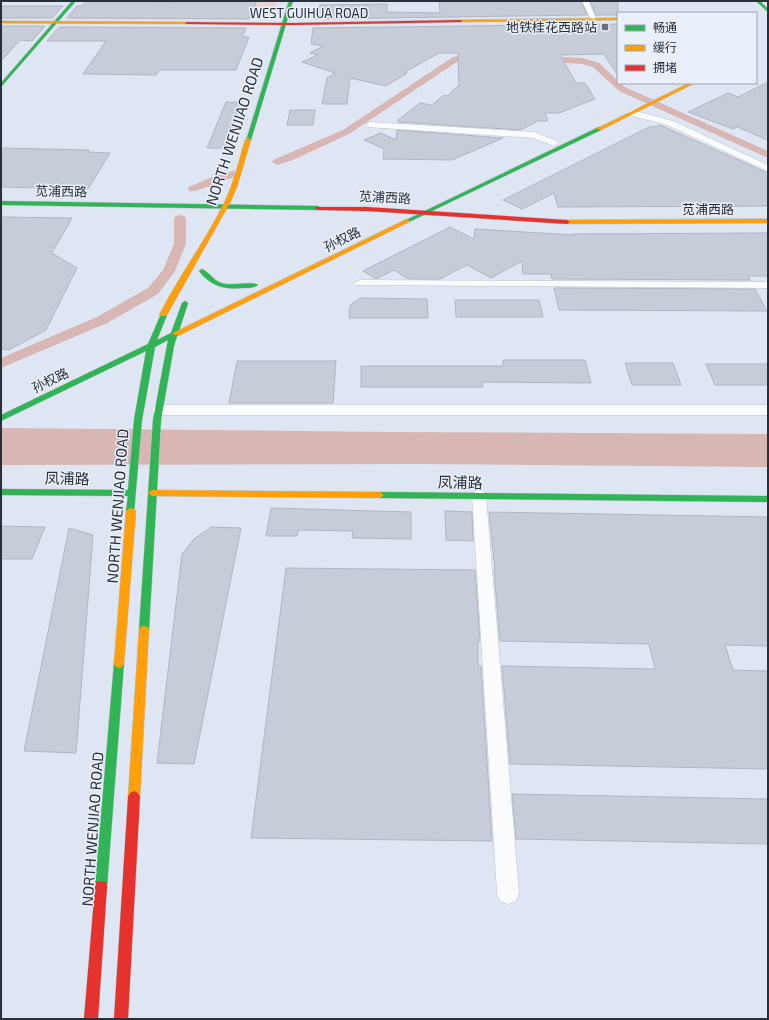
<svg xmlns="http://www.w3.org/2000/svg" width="769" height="1020" viewBox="0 0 769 1020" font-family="'Exo 2','Noto Sans SC',sans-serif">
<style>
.green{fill:#ecd4d5}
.water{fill:#d8b6b4}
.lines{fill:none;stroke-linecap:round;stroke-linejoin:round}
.canal{fill:#d8b6b4;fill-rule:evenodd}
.building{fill:#c6cdd8;stroke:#b0b6c1}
.street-casing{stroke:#bdc3ce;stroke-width:1}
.fast-casing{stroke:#bdc3ce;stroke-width:1}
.slow-casing{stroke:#bdc3ce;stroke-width:1}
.jam-casing{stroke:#bdc3ce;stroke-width:1}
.street{fill:#fafbfd;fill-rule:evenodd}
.fast{fill:#30b455;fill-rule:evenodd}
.slow{fill:#ff9f0a;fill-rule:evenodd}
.jam{fill:#e5322d;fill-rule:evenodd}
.poi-dot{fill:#69707b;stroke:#e9effb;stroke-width:1.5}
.labels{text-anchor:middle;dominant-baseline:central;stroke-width:3;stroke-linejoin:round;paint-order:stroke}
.far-street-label{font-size:13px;fill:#2a303a;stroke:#e9effb}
.far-poi-label{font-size:13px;fill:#2a303a;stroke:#e9effb;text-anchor:end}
.street-label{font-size:15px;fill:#2a303a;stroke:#e9effb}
</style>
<rect width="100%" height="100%" fill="#dee6f4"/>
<path class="green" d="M136 1H278L272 17 123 16Z"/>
<path class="water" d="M1 428 393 432 768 434V467L415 464 1 465Z"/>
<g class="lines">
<g class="canal">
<path d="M480 53 483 54 484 56 483 58 458 61 349 134 293 160 277 165 272 162 273 160 343 130 453 57Z"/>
<path d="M541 56 583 58 599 63 618 81V83H621L625 87 768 151V158L619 91 593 67 582 64 538 61 537 59 538 57Z"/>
<path d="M233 171 237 172 238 174 237 176C227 179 197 193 189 191L188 189 189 187 212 177Z"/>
<path d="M180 215 184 216 186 218V244L175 271 158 294 107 323 1 368V358L97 317 148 288 163 270 174 244V218L176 216Z"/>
</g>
</g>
<g class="building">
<path d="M86 1 182 2 183 1H257L249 19 67 18 77 6H82Z"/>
<path d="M439 1H581L587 15 314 19 315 13H318L320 5 387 4V12L440 13Z"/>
<path d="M590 1H618V15H596Z"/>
<path d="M1 6H63L52 18H1Z"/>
<path d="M618 24V76L604 54 560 55 576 83H585L595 99 559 113H545L548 121H538L520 130 398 122V120L420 103 432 105 444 95 447 96 459 85 458 53H439L405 72 407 73 386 86 350 78 347 104H322L327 78 335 73 302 62 318 55 310 53 323 46 311 44 313 28Z"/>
<path d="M1 26H45L32 41 20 40 1 61Z"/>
<path d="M59 27 246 28 242 37H249L236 70H159L156 75 83 74 106 41H47Z"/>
<path d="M768 82V140L737 127 733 129 688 112 728 93 738 97Z"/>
<path d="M226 102H242L225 148H207Z"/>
<path d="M290 110H315L313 125H287Z"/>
<path d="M660 125 768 173V206L558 207 554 193 522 209 503 200 651 126 654 127Z"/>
<path d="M397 130 503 138 452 160 383 159 384 149 364 140 381 133 396 140Z"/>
<path d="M1 148 89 150 88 152 110 153 88 189 1 187Z"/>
<path d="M1 217 72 218 52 253 77 268 46 330 9 350 1 349Z"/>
<path d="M450 227 474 239 475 229 574 235 572 234 768 233V276H748L750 280 552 279 551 274H523L522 261 491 278 467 265 440 279H408L394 270 376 279 363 271Z"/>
<path d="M554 288 755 289 767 311 559 310Z"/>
<path d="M361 298 427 299 428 318H349L350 305Z"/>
<path d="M455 300H539L543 317H456Z"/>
<path d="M503 360H585L591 383 482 382 483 387H361V366H503Z"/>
<path d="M237 361H336L333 403H229Z"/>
<path d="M625 363H673L681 385H632Z"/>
<path d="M706 364H768V385H715Z"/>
<path d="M271 508 411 512V539L352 538 353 531 298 530 297 536H266Z"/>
<path d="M445 511 472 512 473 541 446 540Z"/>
<path d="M489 512 768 517V646L725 645 733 670 768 671V769L510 764 502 666 655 669 649 644 500 641 494 570H495Z"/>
<path d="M1 526 45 527 32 559H1Z"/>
<path d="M211 527 241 528 194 764 157 763 182 554 194 539Z"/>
<path d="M69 528 93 535 76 753 24 751Z"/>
<path d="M286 568 475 570 480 641 478 642V666H481L492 841 251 838Z"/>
<path d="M512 794 768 799V844L516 839Z"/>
</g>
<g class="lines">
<g class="street-casing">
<g id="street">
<path d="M582 1H588L597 20 596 21H592Z"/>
<path d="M632 110 673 121 768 165V171L667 125 629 115 628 113 629 111Z"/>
<path d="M370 122 534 132 557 141 558 143 554 146 533 138 367 127 366 125Z"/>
<path d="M360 280 768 282V288L356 285 354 283Z"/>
<path d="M159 405H768V415H159L154 413 152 410 154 407Z"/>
<path d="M479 490 484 492 486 496 519 893 516 901 508 904 500 901 497 893 472 496 474 492Z"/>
</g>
</g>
<g class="fast-casing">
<g id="fast">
<path d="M72 1H76L1 87V83Z"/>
<path d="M289 1H293L251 140 246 141Z"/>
<path d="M756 1H760L768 9V12Z"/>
<path d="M599 127 602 129 601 130 409 222 404 221Z"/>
<path d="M1 201 318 206 321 208 318 210 1 205Z"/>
<path d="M202 269C211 273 213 282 226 284 235 285 253 281 258 285 254 288 249 288 243 288 225 290 210 286 199 271Z"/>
<path d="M185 301 188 303 179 331 181 333 177 336 174 346 161 420 149 630 148 633 144 634 140 633 139 630 153 420 168 340 155 347 142 420 134 513H128L126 511 128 496 1 495V489L128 490 134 420 146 351 1 421V415L148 344 161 314H165L167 315 157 340 171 333 182 303Z"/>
<path d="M380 492 768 496V502L380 498 376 495Z"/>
<path d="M119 658 123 660 124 663 107 887 106 892 101 893 96 892 95 887 114 663 115 660Z"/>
</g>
</g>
<g class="slow-casing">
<g id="slow">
<path d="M618 18V20L461 22 459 21 461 20Z"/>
<path d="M1 21 187 22 189 23 187 24 1 23Z"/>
<path d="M689 83H695L601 130 596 129Z"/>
<path d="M248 138 251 140 237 187 231 201 167 315 165 316H161L159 315C179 276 206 240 225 201 234 182 239 160 245 140Z"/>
<path d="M407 219 410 221 409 222 180 335H174L173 333Z"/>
<path d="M768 219V223L567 224 564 222 567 220Z"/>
<path d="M152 490 380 492 384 495 380 498 152 496 148 493Z"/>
<path d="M131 508 134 509 136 511 124 663 123 666 119 668 115 666 114 663 126 511 128 509Z"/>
<path d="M144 626 148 627 149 630 140 797 138 801 134 803 130 801 128 797 139 630 140 627Z"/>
</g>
</g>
<g class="jam-casing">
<g id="jam">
<path d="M461 20 462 22 294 25 187 24 185 23 187 22 294 23Z"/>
<path d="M316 207H367L567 220 570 222 567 224 367 211 318 210 315 208Z"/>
<path d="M134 791 138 793 140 797 128 1019H114L128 797 130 793Z"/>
<path d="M101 881 106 882 107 887 98 1019H84L95 887 96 882Z"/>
</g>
</g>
<use href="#street" class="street"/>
<use href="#fast" class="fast"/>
<use href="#slow" class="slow"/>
<use href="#jam" class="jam"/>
</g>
<rect class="poi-dot" x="601" y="23" width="8" height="8" rx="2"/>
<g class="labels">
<g class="far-street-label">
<text x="309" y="13">WEST GUIHUA ROAD</text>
<text transform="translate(61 191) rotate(1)">苋浦西路</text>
<text transform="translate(385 197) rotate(3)">苋浦西路</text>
<text x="708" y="209">苋浦西路</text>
<text transform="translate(342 239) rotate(-26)">孙权路</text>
<text transform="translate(50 380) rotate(-26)">孙权路</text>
</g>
<g class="far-poi-label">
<text x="597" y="27">地铁桂花西路站</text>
</g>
<g class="street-label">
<text transform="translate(234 131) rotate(-72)">NORTH WENJIAO ROAD</text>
<text transform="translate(67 478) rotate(1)">凤浦路</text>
<text transform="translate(460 482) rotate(1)">凤浦路</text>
<text transform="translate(117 506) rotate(-86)">NORTH WENJIAO ROAD</text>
<text transform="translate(92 829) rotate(-86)">NORTH WENJIAO ROAD</text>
</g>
</g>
<rect width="769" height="1020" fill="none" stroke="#2a303a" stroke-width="4"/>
<rect x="617" y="12" width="140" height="72" fill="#e9effb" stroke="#9da3ae"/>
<rect x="625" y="25" width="20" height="6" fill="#30b455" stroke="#9da3ae"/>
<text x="653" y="32" font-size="12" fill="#2a303a">畅通</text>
<rect x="625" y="45" width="20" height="6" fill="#ff9f0a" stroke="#9da3ae"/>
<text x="653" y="52" font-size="12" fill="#2a303a">缓行</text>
<rect x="625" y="65" width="20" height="6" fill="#e5322d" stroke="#9da3ae"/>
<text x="653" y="72" font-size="12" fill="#2a303a">拥堵</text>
</svg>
